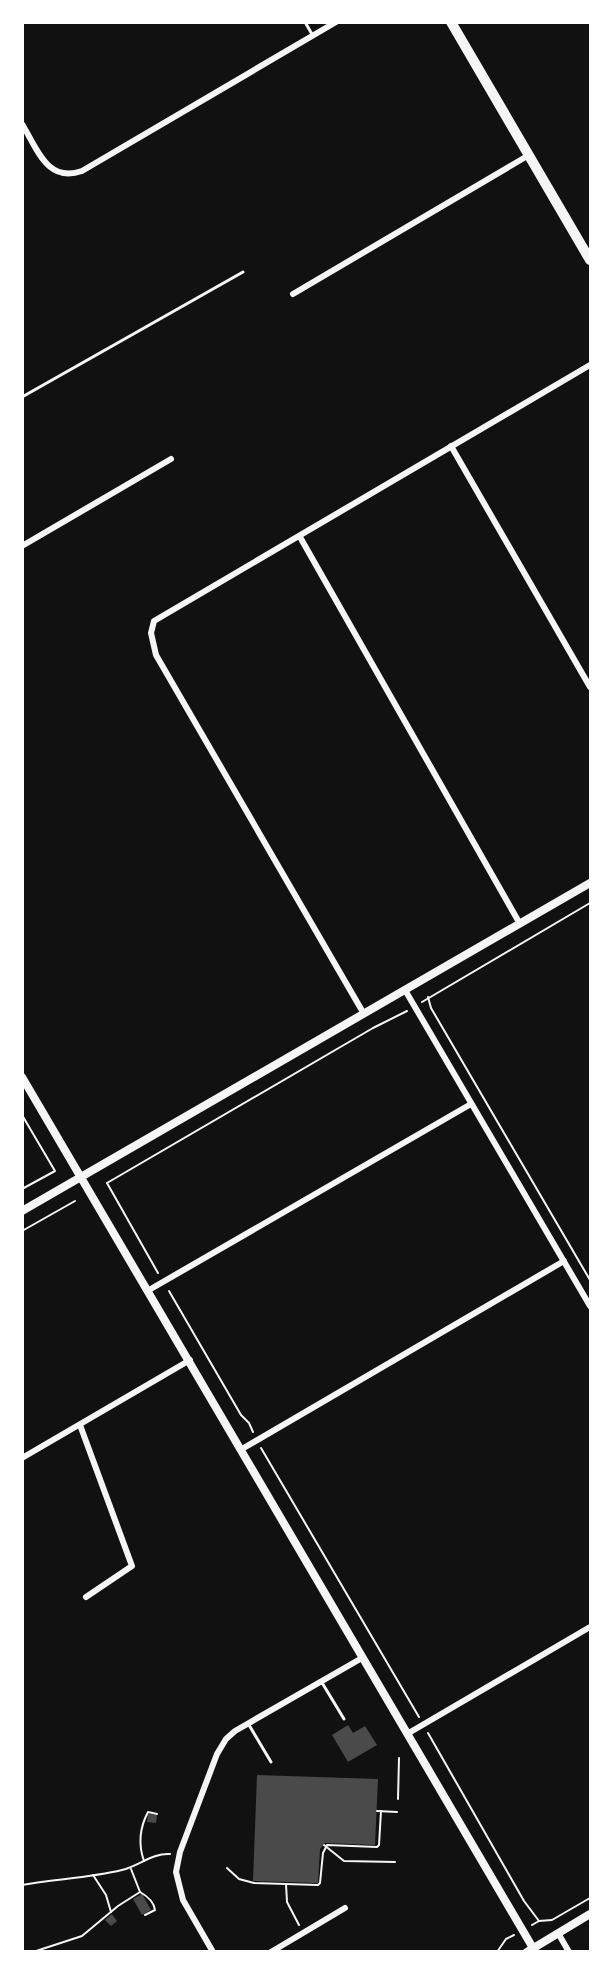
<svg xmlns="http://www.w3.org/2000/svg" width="613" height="1974" viewBox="0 0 613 1974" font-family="'Varela Round',sans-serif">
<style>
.building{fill:#4a4a4a}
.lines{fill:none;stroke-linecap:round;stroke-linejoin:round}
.path{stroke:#f5f5f5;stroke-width:2}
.service{stroke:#f5f5f5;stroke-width:3}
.minor{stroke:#f5f5f5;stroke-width:6}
.tertiary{stroke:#f5f5f5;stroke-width:8}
.trunk{stroke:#f5f5f5;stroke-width:10}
</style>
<rect width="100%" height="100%" fill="#111"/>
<g class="building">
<path d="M348 1725 353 1733 365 1726 377 1745 348 1762 332 1735Z"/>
<path d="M257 1775 378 1779 375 1845 325 1843 320 1849 318 1883 253 1881Z"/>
<path d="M148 1814 157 1815 156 1823 147 1822Z"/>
<path d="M142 1894 151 1910 142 1915 133 1899Z"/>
<path d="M112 1914 117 1921 111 1926 105 1920Z"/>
</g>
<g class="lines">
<g class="path">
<path d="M428 997 431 1008 590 1280"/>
<path d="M422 1002 590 903"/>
<path d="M22 1115 55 1171 22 1189"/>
<path d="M22 1231 75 1201"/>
<path d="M158 1273 107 1183 373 1028 407 1011"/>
<path d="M169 1291 241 1415 249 1423 253 1432"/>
<path d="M261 1448 419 1717"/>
<path d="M428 1733 524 1901 539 1921"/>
<path d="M398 1799 399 1758"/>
<path d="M377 1811 397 1812"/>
<path d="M324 1845 344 1861 395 1862"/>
<path d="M144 1861C138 1844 139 1829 148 1812L157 1814"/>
<path d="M227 1868 239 1879 254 1883 318 1885 320 1883 323 1853 327 1845 377 1847 379 1845 381 1811"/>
<path d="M131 1869 140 1892"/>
<path d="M93 1875 106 1895 111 1912"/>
<path d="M286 1884 287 1902 299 1925"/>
<path d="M22 1885C55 1879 89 1878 122 1870 139 1866 152 1853 170 1854"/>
<path d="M532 1925 539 1921 552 1920 590 1898"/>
<path d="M33 1952 82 1936 118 1906 140 1892C147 1896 154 1901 155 1910L145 1915"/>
<path d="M497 1952 506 1939 514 1935"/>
</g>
<g class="service">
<path d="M305 22 313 36"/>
<path d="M22 397 243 272"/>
<path d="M321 1681 344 1719"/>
<path d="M249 1725 271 1762"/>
</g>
<g class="minor">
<path d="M22 124C38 150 47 183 82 171L336 22"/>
<path d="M293 294 529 155"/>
<path d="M451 446 590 687"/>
<path d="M300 537 520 924"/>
<path d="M22 546 171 459"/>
<path d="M405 990 590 1306"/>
<path d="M364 1014 156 655 151 633 154 621 590 365"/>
<path d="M149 1290 471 1104"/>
<path d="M80 1425 132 1566 86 1597"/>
<path d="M242 1449 564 1261"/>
<path d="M22 1458 190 1360"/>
<path d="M407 1734 590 1627"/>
<path d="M558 1933 569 1952"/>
<path d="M213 1952 183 1900 176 1872 180 1852 217 1754 226 1739 235 1731 362 1658"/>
<path d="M271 1952 345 1908"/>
</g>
<g class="tertiary">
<path d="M22 1077 533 1948"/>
<path d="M22 1211 590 883"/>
<path d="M527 1952 590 1914"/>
</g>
<path class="trunk" d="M451 22 590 260"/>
</g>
<rect width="613" height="1974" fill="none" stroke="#ffffff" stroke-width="48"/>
</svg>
